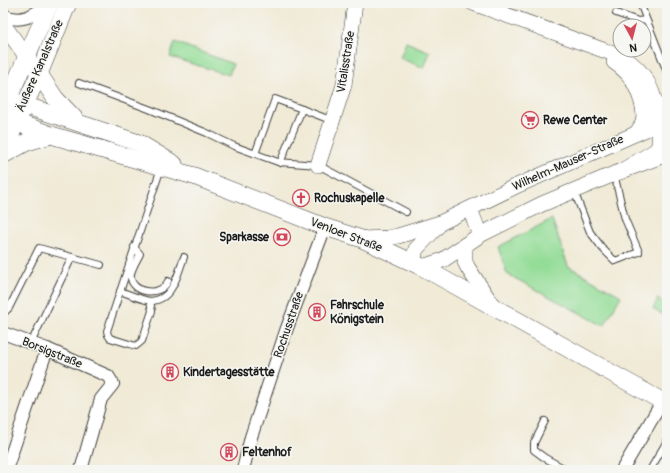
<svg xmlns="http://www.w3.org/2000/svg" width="670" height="473" viewBox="0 0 670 473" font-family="Pangolin,sans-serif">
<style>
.green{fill:#94dd98;stroke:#587c5a}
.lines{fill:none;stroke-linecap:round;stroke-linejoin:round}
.service-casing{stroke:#3c3b38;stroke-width:8}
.minor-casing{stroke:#3c3b38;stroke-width:14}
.tertiary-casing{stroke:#3c3b38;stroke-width:16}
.secondary-casing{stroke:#3c3b38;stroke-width:18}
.service{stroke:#fff;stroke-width:6}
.minor{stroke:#fff;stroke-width:12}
.tertiary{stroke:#fff;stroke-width:15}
.secondary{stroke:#fff;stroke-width:17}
.labels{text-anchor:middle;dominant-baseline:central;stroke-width:3;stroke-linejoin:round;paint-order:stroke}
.street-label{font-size:12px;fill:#1c1c1c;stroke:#f6f6f2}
.poi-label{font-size:12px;font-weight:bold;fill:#1c1c1c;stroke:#f6f6f2;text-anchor:start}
</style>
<rect width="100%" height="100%" fill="#f6f6f2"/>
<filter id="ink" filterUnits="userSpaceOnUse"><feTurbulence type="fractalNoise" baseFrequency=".025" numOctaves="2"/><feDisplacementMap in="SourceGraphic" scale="8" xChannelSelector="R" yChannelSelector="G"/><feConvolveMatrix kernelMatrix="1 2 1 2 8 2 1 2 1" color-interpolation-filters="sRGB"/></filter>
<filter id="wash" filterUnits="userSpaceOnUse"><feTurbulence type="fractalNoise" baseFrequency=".012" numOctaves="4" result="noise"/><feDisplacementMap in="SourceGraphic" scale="16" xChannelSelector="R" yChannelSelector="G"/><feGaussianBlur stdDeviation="0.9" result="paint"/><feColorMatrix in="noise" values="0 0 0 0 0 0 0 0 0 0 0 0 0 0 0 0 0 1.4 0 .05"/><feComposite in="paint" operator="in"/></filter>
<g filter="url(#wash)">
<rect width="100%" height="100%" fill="#f0ead6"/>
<g class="green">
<path d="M175 42 233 64 229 75 170 57Z"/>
<path d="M406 42 430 52 424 68 400 58Z"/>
<path d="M552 219 568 266 621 296 604 326 507 274 498 247Z"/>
<path d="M658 298 663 304H666L667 302V314L664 315 653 309Z"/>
</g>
</g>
<g filter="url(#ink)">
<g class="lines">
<g class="service-casing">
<g id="service">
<path d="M640 3 667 72"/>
<path d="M616 13 638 21 646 20"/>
<path d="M79 83 149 109 207 133 234 146 278 162 318 165 406 212"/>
<path d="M255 154 275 99 302 109"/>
<path d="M280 163 302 109 333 121"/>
<path d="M574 191 590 232 603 249 615 261 639 252 625 219 614 174"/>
<path d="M134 247 140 254C137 260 132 268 131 274 128 292 160 299 168 281"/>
<path d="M120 291C128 294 142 300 150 301 173 301 178 273 184 257"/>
<path d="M150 301 152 311 142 341 136 346 110 338 108 335 107 331 161 168"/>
<path d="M3 314 9 308 39 248 101 265"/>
<path d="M31 343 72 257"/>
<path d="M545 421 534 443V450L545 458 567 470"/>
<path d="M650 470 667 441"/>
</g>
</g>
<g class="minor-casing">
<g id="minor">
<path d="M3 15C22 24 33 15 48 5"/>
<path d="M3 333 47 349 101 373 108 376 113 384 101 399 81 470"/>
<path d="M6 470 47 349"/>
<path d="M243 470 251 437 287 328 325 227"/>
<path d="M622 470 662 402"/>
</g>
</g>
<g class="tertiary-casing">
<g id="tertiary">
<path d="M473 3 614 54C620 57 626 59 631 63 656 82 660 117 659 146L655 151 620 172"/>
<path d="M3 24 39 74"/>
<path d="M614 62C618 65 621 67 624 70 635 79 647 108 643 122 642 126 639 129 637 133"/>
<path d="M318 165 344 85 355 3"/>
<path d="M470 209 480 235"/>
<path d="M362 239 387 238 398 236 440 223 514 187 667 120"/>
<path d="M465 245V262L468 268 493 306"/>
<path d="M413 262 416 249 438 226"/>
<path d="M422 267 443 260 480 235 542 204 614 174 667 154"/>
</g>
</g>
<g class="secondary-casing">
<g id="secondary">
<path d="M39 74 55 98 76 120"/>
<path d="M3 98 139 143 174 164"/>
<path d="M4 109 50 3"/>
<path d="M3 115 16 122 51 135 194 176 325 227 362 239 422 267 667 404"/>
<path d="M3 152 39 74 68 3"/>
<path d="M3 155 27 142 51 135"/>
</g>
</g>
<use href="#service" class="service"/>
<use href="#minor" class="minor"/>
<use href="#tertiary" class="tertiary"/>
<use href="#secondary" class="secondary"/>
</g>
</g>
<defs>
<g id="supermarket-ring" transform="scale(0.9)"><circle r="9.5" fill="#f6f6f2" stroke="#d1495b" stroke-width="1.5"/><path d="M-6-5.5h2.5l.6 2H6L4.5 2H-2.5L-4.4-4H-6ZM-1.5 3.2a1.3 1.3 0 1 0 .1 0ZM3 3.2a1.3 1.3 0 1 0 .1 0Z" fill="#d1495b"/></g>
<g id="church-ring" transform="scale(0.9)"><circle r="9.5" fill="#f6f6f2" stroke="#d1495b" stroke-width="1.5"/><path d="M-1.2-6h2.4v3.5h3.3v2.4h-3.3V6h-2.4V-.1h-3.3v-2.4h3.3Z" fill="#d1495b"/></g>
<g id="bank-ring" transform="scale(0.9)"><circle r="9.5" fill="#f6f6f2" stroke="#d1495b" stroke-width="1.5"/><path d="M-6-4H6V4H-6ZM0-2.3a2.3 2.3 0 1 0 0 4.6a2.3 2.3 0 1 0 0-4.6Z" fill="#d1495b"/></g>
<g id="building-ring" transform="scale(0.9)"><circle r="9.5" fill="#f6f6f2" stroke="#d1495b" stroke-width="1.5"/><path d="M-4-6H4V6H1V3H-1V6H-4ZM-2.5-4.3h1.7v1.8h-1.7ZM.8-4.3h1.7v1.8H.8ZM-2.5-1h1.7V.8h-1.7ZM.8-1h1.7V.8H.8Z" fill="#d1495b"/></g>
</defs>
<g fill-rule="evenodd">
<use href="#supermarket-ring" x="530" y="120"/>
<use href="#church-ring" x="301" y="198"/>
<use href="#bank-ring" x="282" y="237"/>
<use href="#building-ring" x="317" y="312"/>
<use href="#building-ring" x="170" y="372"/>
<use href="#building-ring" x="229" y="452"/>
</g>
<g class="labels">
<g class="street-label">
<text transform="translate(346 62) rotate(-81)">Vitalisstraße</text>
<text transform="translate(40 66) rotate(-66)">Äußere Kanalstraße</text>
<text transform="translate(568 163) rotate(-24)">Wilhelm-Mauser-Straße</text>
<text transform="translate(346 235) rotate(21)">Venloer Straße</text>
<text transform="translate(289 325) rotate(-71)">Rochusstraße</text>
<text transform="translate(52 353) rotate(22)">Borsigstraße</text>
</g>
<g class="poi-label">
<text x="543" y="120">Rewe Center</text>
<text x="314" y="198">Rochuskapelle</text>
<text x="269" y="237" text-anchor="end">Sparkasse</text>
<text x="330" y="305">Fahrschule<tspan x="330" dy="14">Königstein</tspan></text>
<text x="183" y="372">Kindertagesstätte</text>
<text x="242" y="452">Feltenhof</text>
</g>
</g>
<rect width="670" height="473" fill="none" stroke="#f6f6f2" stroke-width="16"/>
<g transform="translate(632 38) rotate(173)"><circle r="19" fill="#f6f6f2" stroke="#9f9f9c"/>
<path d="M0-3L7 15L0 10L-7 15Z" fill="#d1495b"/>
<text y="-6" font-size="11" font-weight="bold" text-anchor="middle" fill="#1c1c1c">N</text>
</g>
</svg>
